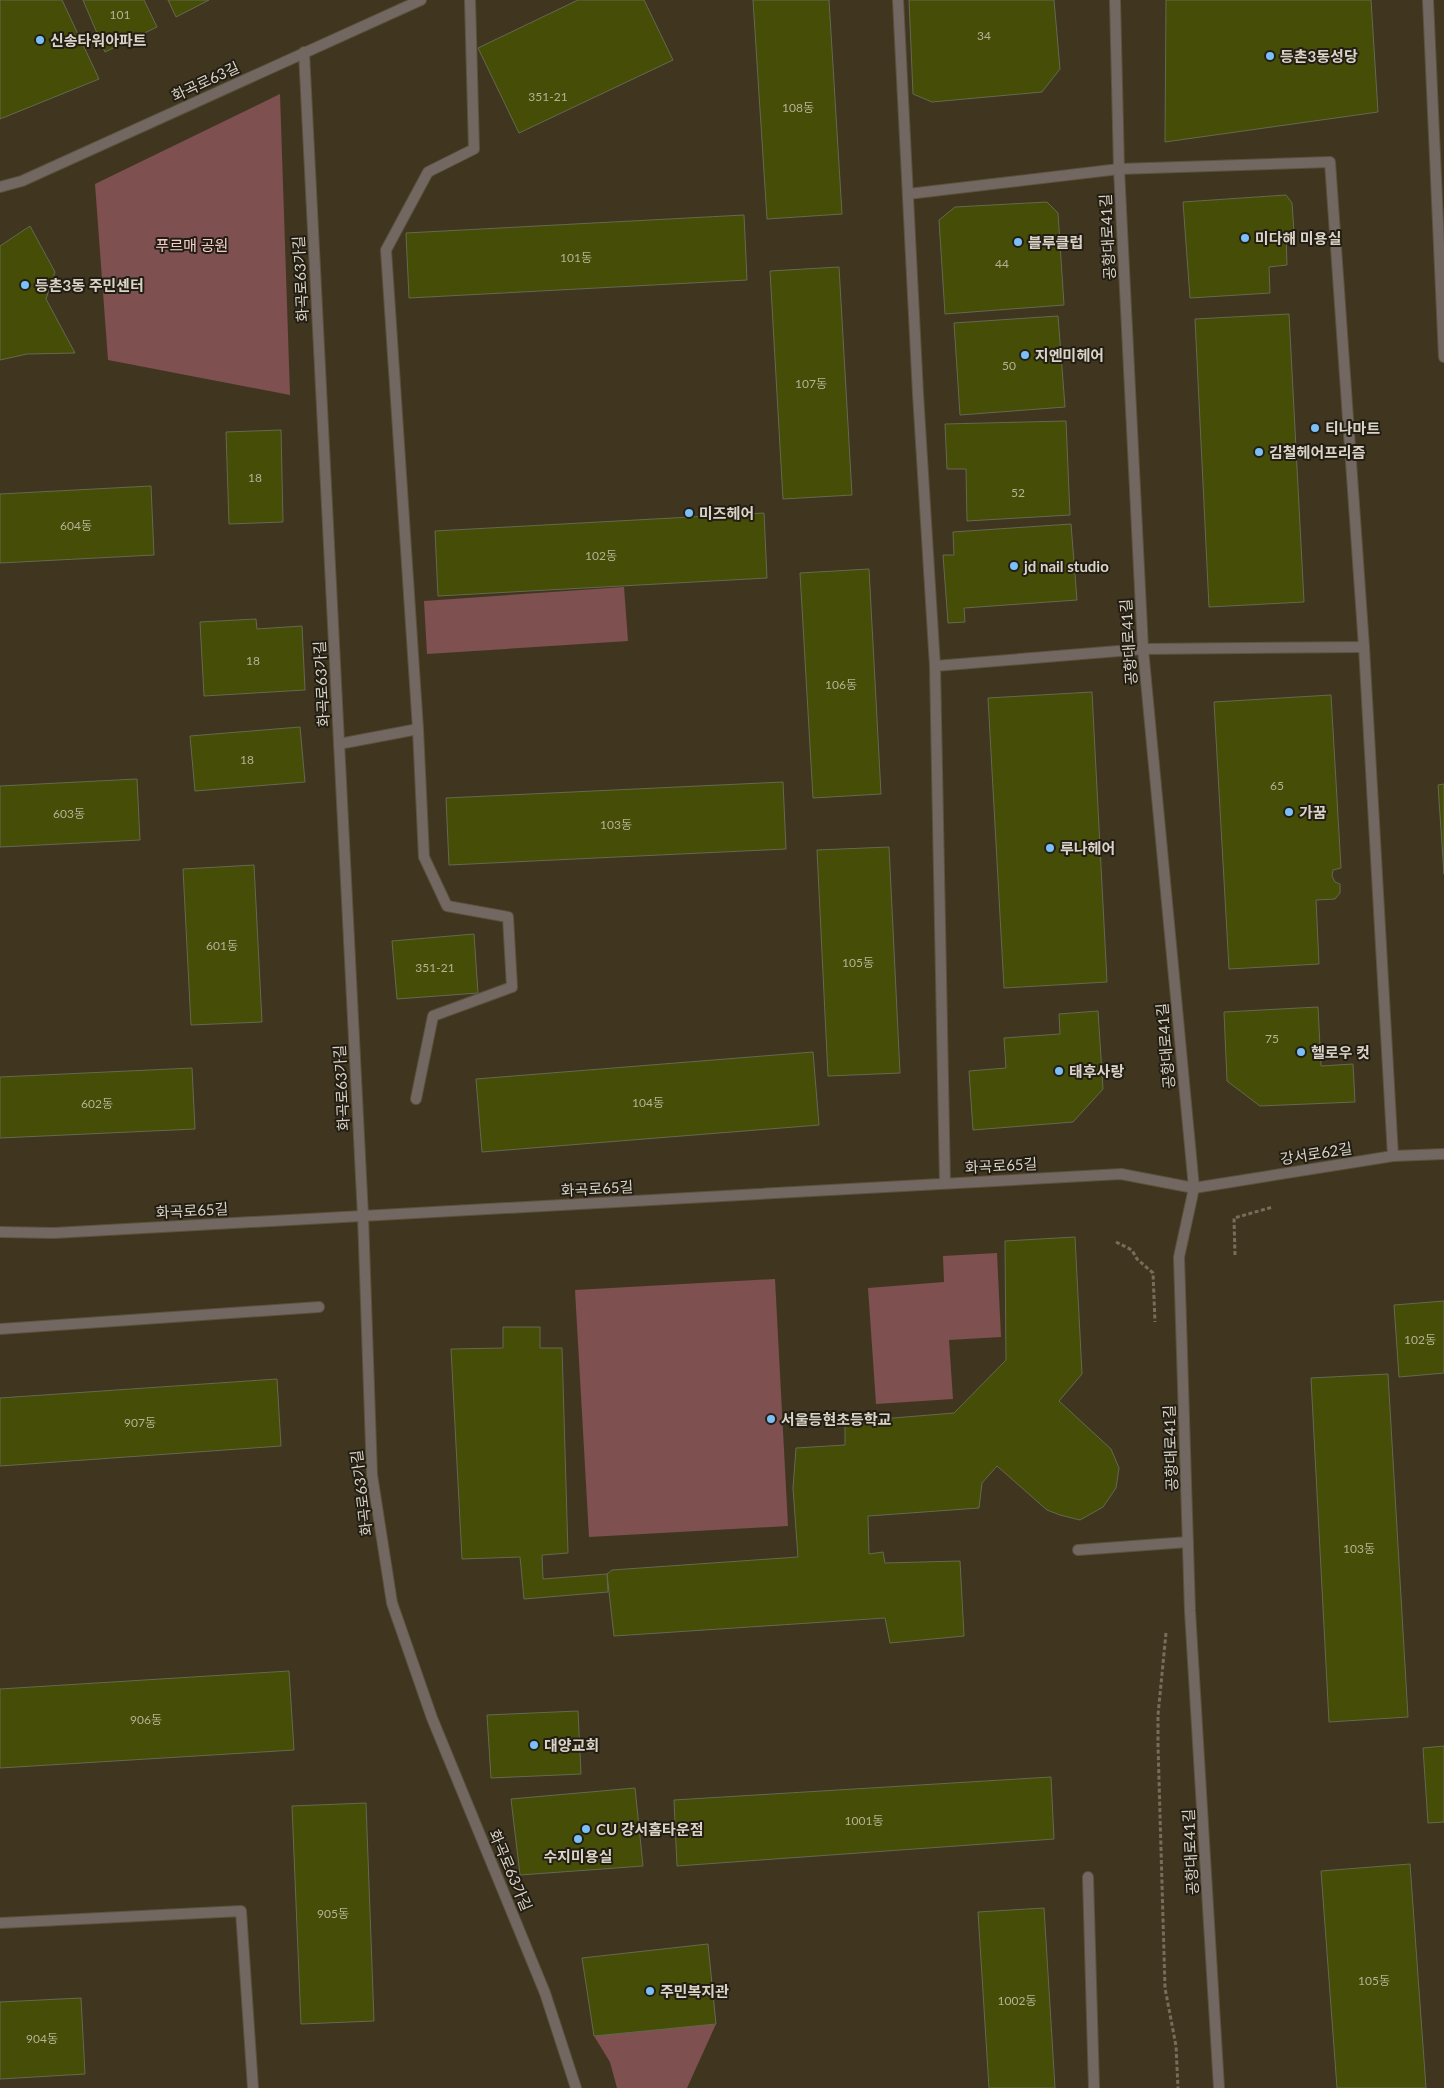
<svg xmlns="http://www.w3.org/2000/svg" width="1444" height="2088" viewBox="0 0 1444 2088" font-family="Lato,'Noto Sans KR',sans-serif">
<style>
.green{fill:#7e504f}
.building{fill:#454d06;stroke:#646950}
.lines{fill:none;stroke-linecap:round;stroke-linejoin:round}
.service-casing{stroke:#5c523e;stroke-width:12}
.pedestrian-casing{stroke:#5c523e;stroke-width:12}
.minor-casing{stroke:#5c523e;stroke-width:12}
.tertiary-casing{stroke:#5c523e;stroke-width:12}
.path{stroke:#766d5a;stroke-width:3;stroke-dasharray:4 2.5;stroke-linecap:butt}
.service{stroke:#736861;stroke-width:10}
.pedestrian{stroke:#736861;stroke-width:10}
.minor{stroke:#736861;stroke-width:10}
.tertiary{stroke:#736861;stroke-width:10}
.poi-dot{fill:#7abff8;stroke:#231e14;stroke-width:2}
.labels{text-anchor:middle;dominant-baseline:central;stroke-width:4;stroke-linejoin:round;paint-order:stroke}
.number-label{font-size:12px;fill:#b5b296}
.poi-label{font-size:15px;font-weight:bold;fill:#dad3c6;stroke:#231e14;text-anchor:start}
.street-label{font-size:15px;fill:#dad3c6;stroke:#231e14}
.park-label{font-size:15px;fill:#f6cdcb;stroke:#231e14}
</style>
<rect width="100%" height="100%" fill="#403620"/>
<g class="green">
<path d="M280 94 290 395 108 360 95 184Z"/>
<path d="M624 587 628 641 427 654 424 601Z"/>
<path d="M997 1253 1001 1337 949 1340 953 1399 876 1404 868 1288 944 1282 943 1256Z"/>
<path d="M775 1279 788 1526 589 1537 575 1290Z"/>
<path d="M716 2024 687 2088H617L610 2062 594 2036Z"/>
</g>
<g class="building">
<path d="M0 0H62L99 79 0 119Z"/>
<path d="M83 0H144L157 27 105 52Z"/>
<path d="M168 0H209L176 17Z"/>
<path d="M578 0H644L673 60 519 133 478 48Z"/>
<path d="M753 0H829L842 214 767 219Z"/>
<path d="M909 0H1054L1060 69 1042 92 932 102 913 94Z"/>
<path d="M1166 0H1371L1378 112 1165 142Z"/>
<path d="M1286 195 1292 203 1294 233 1286 234 1287 265 1269 267 1270 293 1190 298 1183 202Z"/>
<path d="M1047 202 1058 213 1064 305 945 314 939 220 955 207Z"/>
<path d="M744 215 747 280 409 298 406 233Z"/>
<path d="M30 226 55 272 46 299 75 353 27 354 0 360V246Z"/>
<path d="M839 267 852 495 783 499 770 271Z"/>
<path d="M1289 314 1304 602 1209 607 1195 319Z"/>
<path d="M1058 316 1065 407 960 415 954 323Z"/>
<path d="M1066 421 1070 515 967 521 966 469H947L945 424Z"/>
<path d="M281 430 283 522 229 524 226 432Z"/>
<path d="M151 486 154 555 0 563V494Z"/>
<path d="M764 513 767 578 438 596 435 531Z"/>
<path d="M1071 524 1077 600 964 608 965 622 948 623 943 555H954L953 532Z"/>
<path d="M869 569 881 794 813 798 800 573Z"/>
<path d="M256 619 257 629 302 626 305 690 204 696 200 622Z"/>
<path d="M1092 692 1107 982 1004 988 988 698Z"/>
<path d="M1331 695 1341 868 1333 870 1332 876 1335 882 1340 884V893L1335 899 1316 900 1319 964 1229 969 1214 702Z"/>
<path d="M300 727 305 782 195 791 190 736Z"/>
<path d="M137 779 140 840 0 847V786Z"/>
<path d="M783 782 786 849 449 865 446 798Z"/>
<path d="M1444 784V874L1438 785Z"/>
<path d="M889 847 900 1073 828 1076 817 850Z"/>
<path d="M254 865 262 1022 191 1025 183 869Z"/>
<path d="M474 934 478 993 397 999 392 941Z"/>
<path d="M1318 1007 1321 1066 1353 1064 1355 1102 1260 1106 1227 1081 1224 1012Z"/>
<path d="M1098 1011 1103 1089 1073 1122 973 1130 969 1071 1006 1068 1004 1038 1060 1034 1059 1014Z"/>
<path d="M813 1052 819 1125 482 1152 476 1079Z"/>
<path d="M192 1068 195 1129 0 1138V1077Z"/>
<path d="M1075 1237 1082 1374 1059 1401 1111 1449 1119 1468 1116 1488 1103 1507 1080 1520 1060 1515 1047 1510 997 1466 982 1483 979 1508 868 1516 869 1554 883 1552 885 1563 960 1561 964 1636 890 1643 885 1618 614 1636 607 1574 612 1570 798 1557 793 1488 796 1448 845 1445V1422L954 1413 1006 1360 1005 1241Z"/>
<path d="M1444 1301V1373L1399 1377 1394 1305Z"/>
<path d="M503 1327H540V1348H562L568 1553 542 1555 543 1579 607 1574 608 1592 524 1599 520 1557 462 1559 451 1349 503 1348Z"/>
<path d="M1388 1374 1408 1717 1329 1722 1311 1378Z"/>
<path d="M277 1379 281 1446 0 1466V1398Z"/>
<path d="M289 1671 294 1750 0 1768V1689Z"/>
<path d="M578 1711 581 1774 491 1778 487 1715Z"/>
<path d="M1444 1746V1822L1428 1823 1423 1748Z"/>
<path d="M1051 1777 1054 1839 677 1866 674 1800Z"/>
<path d="M635 1788 643 1866 520 1875 511 1799Z"/>
<path d="M366 1803 374 2021 301 2024 292 1806Z"/>
<path d="M1410 1864 1426 2088H1337L1321 1871Z"/>
<path d="M1044 1908 1055 2088H989L978 1912Z"/>
<path d="M708 1944 716 2024 594 2036 582 1958Z"/>
<path d="M81 1998 85 2074 0 2079V2002Z"/>
</g>
<g class="lines">
<g class="service-casing">
<g id="service">
<path d="M1428 0 1444 357"/>
<path d="M339 744 418 729"/>
<path d="M416 1099 433 1016 512 987 508 917 447 906 424 857 418 729 386 250 428 172 474 149 470 0"/>
<path d="M0 1329 319 1307"/>
<path d="M1078 1550 1188 1542"/>
<path d="M0 1923 241 1911 253 2088"/>
</g>
</g>
<g class="pedestrian-casing">
<path id="pedestrian" d="M1088 1877 1094 2088"/>
</g>
<g class="minor-casing">
<g id="minor">
<path d="M898 0 918 394 935 666"/>
<path d="M304 52 363 1216 372 1475 392 1603 432 1718 545 1993 576 2088"/>
<path d="M0 187 22 181 421 0"/>
<path d="M908 194 1119 169 1330 162 1364 647 1393 1156"/>
<path d="M945 1183 935 666 1143 649 1364 647"/>
</g>
</g>
<g class="tertiary-casing">
<g id="tertiary">
<path d="M1115 0 1119 169 1143 649 1194 1188 1179 1257 1190 1611 1219 2088"/>
<path d="M0 1232 54 1233 1121 1174 1194 1188 1393 1156 1444 1154"/>
</g>
</g>
<g class="path">
<path d="M1116 1242 1132 1250 1137 1259 1153 1273 1155 1322"/>
<path d="M1235 1255 1234 1218 1273 1207"/>
<path d="M1166 1633 1158 1715V1745L1165 1988 1176 2046 1178 2088"/>
</g>
<use href="#service" class="service"/>
<use href="#pedestrian" class="pedestrian"/>
<use href="#minor" class="minor"/>
<use href="#tertiary" class="tertiary"/>
</g>
<g class="poi-dot">
<circle cx="40" cy="40" r="5"/>
<circle cx="1270" cy="56" r="5"/>
<circle cx="1245" cy="238" r="5"/>
<circle cx="1018" cy="242" r="5"/>
<circle cx="25" cy="285" r="5"/>
<circle cx="1025" cy="355" r="5"/>
<circle cx="1315" cy="428" r="5"/>
<circle cx="1259" cy="452" r="5"/>
<circle cx="689" cy="513" r="5"/>
<circle cx="1014" cy="566" r="5"/>
<circle cx="1289" cy="812" r="5"/>
<circle cx="1050" cy="848" r="5"/>
<circle cx="1301" cy="1052" r="5"/>
<circle cx="1059" cy="1071" r="5"/>
<circle cx="771" cy="1419" r="5"/>
<circle cx="534" cy="1745" r="5"/>
<circle cx="586" cy="1829" r="5"/>
<circle cx="578" cy="1839" r="5"/>
<circle cx="650" cy="1991" r="5"/>
</g>
<g class="labels">
<g class="number-label">
<text x="120" y="14">101</text>
<text x="984" y="35">34</text>
<text x="548" y="96">351-21</text>
<text x="798" y="107">108동</text>
<text x="576" y="257">101동</text>
<text x="1002" y="263">44</text>
<text x="1009" y="365">50</text>
<text x="811" y="383">107동</text>
<text x="255" y="477">18</text>
<text x="1018" y="492">52</text>
<text x="76" y="525">604동</text>
<text x="601" y="555">102동</text>
<text x="253" y="660">18</text>
<text x="841" y="684">106동</text>
<text x="247" y="759">18</text>
<text x="1277" y="785">65</text>
<text x="69" y="813">603동</text>
<text x="616" y="824">103동</text>
<text x="222" y="945">601동</text>
<text x="858" y="962">105동</text>
<text x="435" y="967">351-21</text>
<text x="1272" y="1038">75</text>
<text x="648" y="1102">104동</text>
<text x="97" y="1103">602동</text>
<text x="1420" y="1339">102동</text>
<text x="140" y="1422">907동</text>
<text x="1359" y="1548">103동</text>
<text x="146" y="1719">906동</text>
<text x="864" y="1820">1001동</text>
<text x="333" y="1913">905동</text>
<text x="1374" y="1980">105동</text>
<text x="1017" y="2000">1002동</text>
<text x="42" y="2038">904동</text>
</g>
<g class="poi-label">
<text x="50" y="40">신송타워아파트</text>
<text x="1280" y="56">등촌3동성당</text>
<text x="1255" y="238">미다해 미용실</text>
<text x="1028" y="242">블루클럽</text>
<text x="35" y="285">등촌3동 주민센터</text>
<text x="1035" y="355">지엔미헤어</text>
<text x="1325" y="428">티나마트</text>
<text x="1269" y="452">김철헤어프리즘</text>
<text x="699" y="513">미즈헤어</text>
<text x="1024" y="566">jd nail studio</text>
<text x="1299" y="812">가꿈</text>
<text x="1060" y="848">루나헤어</text>
<text x="1311" y="1052">헬로우 컷</text>
<text x="1069" y="1071">태후사랑</text>
<text x="781" y="1419">서울등현초등학교</text>
<text x="544" y="1745">대양교회</text>
<text x="596" y="1829">CU 강서홈타운점</text>
<text x="578" y="1856" text-anchor="middle">수지미용실</text>
<text x="660" y="1991">주민복지관</text>
</g>
<g class="street-label">
<text transform="translate(205 81) rotate(-25)">화곡로63길</text>
<text transform="translate(1107 237) rotate(-93)">공항대로41길</text>
<text transform="translate(300 279) rotate(-93)">화곡로63가길</text>
<text transform="translate(1128 642) rotate(-94)">공항대로41길</text>
<text transform="translate(321 684) rotate(-93)">화곡로63가길</text>
<text transform="translate(1165 1046) rotate(-95)">공항대로41길</text>
<text transform="translate(341 1088) rotate(-93)">화곡로63가길</text>
<text transform="translate(1316 1153) rotate(-9)">강서로62길</text>
<text transform="translate(1001 1165) rotate(-3)">화곡로65길</text>
<text transform="translate(597 1188) rotate(-3)">화곡로65길</text>
<text transform="translate(192 1210) rotate(-3)">화곡로65길</text>
<text transform="translate(1170 1448) rotate(-92)">공항대로41길</text>
<text transform="translate(361 1493) rotate(-97)">화곡로63가길</text>
<text transform="translate(1190 1852) rotate(-93)">공항대로41길</text>
<text transform="translate(511 1870) rotate(67)">화곡로63가길</text>
</g>
<g class="park-label">
<text x="192" y="245">푸르매 공원</text>
</g>
</g>
</svg>
